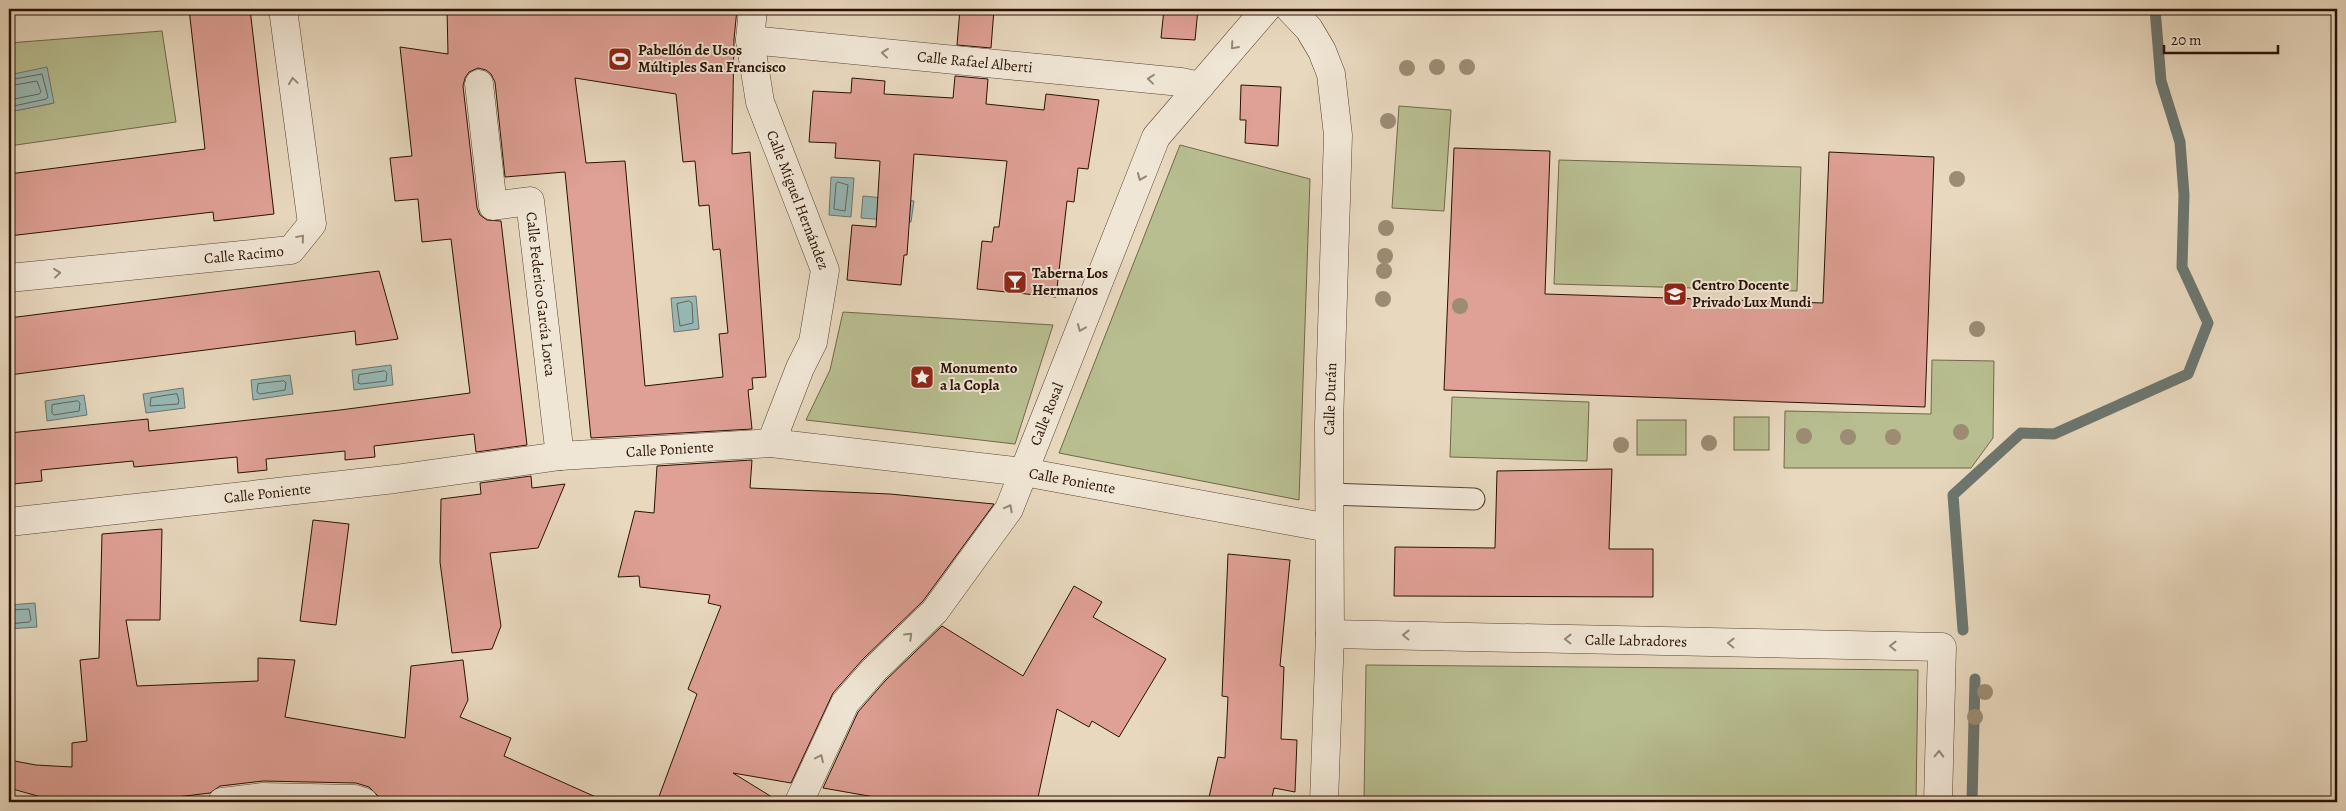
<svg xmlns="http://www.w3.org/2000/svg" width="2346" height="811" viewBox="0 0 2346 811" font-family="Alegreya,serif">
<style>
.green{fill:#b8be90;stroke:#71684a}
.water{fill:#98b9b6;stroke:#6c766f}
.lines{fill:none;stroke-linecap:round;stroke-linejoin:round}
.shore{stroke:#61655d;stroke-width:1}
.stream{stroke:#6c766f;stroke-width:11}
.building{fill:#dfa095;stroke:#2a1104;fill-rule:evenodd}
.service-casing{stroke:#5a4332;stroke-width:23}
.minor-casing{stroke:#5a4332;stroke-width:29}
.tertiary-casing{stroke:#5a4332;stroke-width:29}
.service{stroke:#f0e6d5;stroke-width:21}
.minor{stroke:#f0e6d5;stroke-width:28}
.tertiary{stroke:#f0e6d5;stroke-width:28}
.tree{fill:#9b8c73}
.oneway{stroke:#978677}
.labels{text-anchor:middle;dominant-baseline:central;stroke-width:4;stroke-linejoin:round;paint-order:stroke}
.poi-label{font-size:15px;font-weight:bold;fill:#2a1104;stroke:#f0e6d5;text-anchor:start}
.street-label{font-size:15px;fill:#2a1104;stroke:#f0e6d5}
</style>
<rect width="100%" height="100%" fill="#e8d8be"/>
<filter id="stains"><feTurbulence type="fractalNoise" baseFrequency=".004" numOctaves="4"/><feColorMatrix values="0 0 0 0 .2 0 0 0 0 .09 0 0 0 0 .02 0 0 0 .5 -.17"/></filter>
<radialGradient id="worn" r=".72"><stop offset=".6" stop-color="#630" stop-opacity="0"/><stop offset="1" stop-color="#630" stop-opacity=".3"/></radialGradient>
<g class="green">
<path d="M162 31 176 122 9 146V112L54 103 9 75V43Z"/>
<path d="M1399 106 1451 110 1444 211 1392 208Z"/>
<path d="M1180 145 1310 179 1299 500 1059 453Z"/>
<path d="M1559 160 1801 167 1797 291 1554 284Z"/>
<path d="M843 312 1053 325 1015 444 806 420 830 370Z"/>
<path d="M1932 360 1994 361 1993 438 1971 468H1784L1785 411 1931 414Z"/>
<path d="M1452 397 1589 402 1587 461 1450 457Z"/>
<rect x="1734" y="417" width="35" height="33"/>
<rect x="1637" y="420" width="49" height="35"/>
<path d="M1366 665 1918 670 1916 802H1364Z"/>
</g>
<g class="water">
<path d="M47 67 54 103 9 112V75Z"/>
<path d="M831 177 854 178 851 217 829 215Z"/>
<path d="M863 196 914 201 911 222 861 218Z"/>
<path d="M696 296 699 329 674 332 671 298Z"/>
<path d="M391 365 393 385 354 390 352 370Z"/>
<path d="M290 375 293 394 253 400 251 380Z"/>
<path d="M183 388 185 408 146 413 143 394Z"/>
<path d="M84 395 87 415 47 421 45 401Z"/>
<path d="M35 603 37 627 9 629V605Z"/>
</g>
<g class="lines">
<g class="shore">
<path d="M9 80 42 74 48 97 46 99 9 107"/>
<path d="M9 86 37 81 41 92 39 94 9 100"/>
<path d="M838 182 848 185 845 211 834 209 836 184Z"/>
<path d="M689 301 692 303 693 323 680 326 677 304Z"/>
<path d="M385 371 387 373 386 381 361 384 358 383 359 375Z"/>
<path d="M284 381 286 383 285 390 260 394 257 392 258 384Z"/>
<path d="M177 394 179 401 178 404 150 406 151 398Z"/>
<path d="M78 401 80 403 79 411 54 415 52 413V405Z"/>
<path d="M9 610 29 609 31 620 29 622 9 624"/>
</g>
<g class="stream">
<path d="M1963 630 1953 495 2021 433 2054 434 2188 374 2208 323 2182 267 2184 195 2180 142 2161 81 2155 9"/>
<path d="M1972 802 1975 679"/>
</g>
</g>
<g class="building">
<path d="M189 9H250L274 214 214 221 213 212 9 236V174L205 149Z"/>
<path d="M447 9H737L734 39 732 154 750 152 766 377 752 378 753 389 748 390 752 429 591 438 565 172 505 177 495 82 491 74 486 70 478 68 469 72 465 78 463 86 477 208 480 215 487 220 501 221 527 445 476 452 474 434 374 446 375 457 345 460V451L266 459 267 470 238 473 237 457 134 467 133 461 41 470 42 481 13 484 9 433 148 419 149 431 340 410 470 393 451 239 422 242 418 199 395 201 390 158 412 156 400 47 448 54ZM575 78 676 94 683 162 695 161 699 206 709 205 713 250 720 249 728 333 719 334 723 377 645 386 625 161 586 163Z"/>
<path d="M960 9H994L991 48 957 45Z"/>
<path d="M1164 9H1198L1195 40 1161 38Z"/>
<path d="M955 76 988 79 986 104 1044 110 1046 94 1099 100 1088 169 1078 168 1074 202 1067 201 1056 297 977 289 982 241 992 242 994 227H999L1007 161 914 154 907 255H904L901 285 847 280 852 225 876 227 880 161 835 158 836 143 809 142 813 91 851 93 852 78 885 81 884 94 953 98Z"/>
<path d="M1241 85 1281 87 1278 146 1245 143 1246 120H1240Z"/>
<path d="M1454 148 1550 151 1545 294 1823 303 1829 152 1934 157 1925 407 1444 390Z"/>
<path d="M379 271 398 339 356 345 355 331 9 375V318Z"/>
<path d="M752 460 750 488 890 494 994 504 923 601 863 659 833 693 791 783 733 773 780 802H657L697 694 688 689 721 606 708 603 710 595 640 587 639 576 618 577 635 511 654 513 657 466Z"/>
<path d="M1612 469 1609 549H1653V597L1394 596 1395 547 1495 548 1497 471Z"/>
<path d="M531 476 532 488 565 484 538 548 490 553 501 626 492 649 452 653 440 562 441 499 481 494 480 483Z"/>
<path d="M313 520 349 524 336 625 300 621Z"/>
<path d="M162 529 160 620H126L137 686 258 681V658L295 660 285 717 405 738 411 666 463 660 468 700 460 717 511 738 504 756 607 802H391L378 796 369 787 356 783 263 781 220 786 210 793 160 799 114 802H59L9 788V760L36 765 72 767V743L87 741 80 660 99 658 102 534Z"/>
<path d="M1228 554 1290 560 1280 666 1284 667 1281 739 1297 740 1295 792 1274 788 1271 802H1208L1218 757 1225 758 1228 697 1222 696Z"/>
<path d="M1074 586 1102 602 1093 617 1166 659 1119 737 1092 721 1089 727 1057 709 1037 802H903L823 788 858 712 885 681 942 626 1023 676Z"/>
</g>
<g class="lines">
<g class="service-casing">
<path id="service" d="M1329 494 1474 499"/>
</g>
<g class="minor-casing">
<g id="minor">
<path id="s1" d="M753 9 750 40 760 102 825 270 813 342 800 368 771 443"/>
<path id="s2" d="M750 40 1181 82 1200 86"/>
<path id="s3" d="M479 84 493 206 530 201 560 456"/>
<path id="s4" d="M9 278 291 250 312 224 283 9"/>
<path id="s5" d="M9 522 395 479 560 456 771 443 1024 472 1329 528"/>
<path id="s6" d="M1330 634 1942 647 1938 802"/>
<path d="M222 802 263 797 355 799 364 802"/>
</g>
</g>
<g class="tertiary-casing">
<g id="tertiary">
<path d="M1290 9 1309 29 1322 51 1331 74 1338 135 1329 424 1330 634 1324 802"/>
<path id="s7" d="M799 802 845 703 874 670 935 611 1009 509 1156 137 1266 9"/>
</g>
</g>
<use href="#service" class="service"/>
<use href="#minor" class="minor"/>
<use href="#tertiary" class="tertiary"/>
</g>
<g class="tree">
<circle cx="1437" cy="67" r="8"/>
<circle cx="1467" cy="67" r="8"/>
<circle cx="1407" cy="68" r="8"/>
<circle cx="1388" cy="121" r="8"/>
<circle cx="1957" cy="179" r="8"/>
<circle cx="1386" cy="228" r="8"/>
<circle cx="1385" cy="256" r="8"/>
<circle cx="1384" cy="271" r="8"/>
<circle cx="1383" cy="299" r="8"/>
<circle cx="1460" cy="306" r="8"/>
<circle cx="1977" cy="329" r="8"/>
<circle cx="1961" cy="432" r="8"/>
<circle cx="1804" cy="436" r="8"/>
<circle cx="1848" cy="437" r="8"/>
<circle cx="1893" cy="437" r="8"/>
<circle cx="1709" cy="443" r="8"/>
<circle cx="1621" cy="445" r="8"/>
<circle cx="1985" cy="692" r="8"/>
<circle cx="1975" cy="717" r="8"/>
</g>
<defs><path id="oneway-chevron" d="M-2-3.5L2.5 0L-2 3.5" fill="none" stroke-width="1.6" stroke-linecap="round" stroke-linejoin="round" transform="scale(1.25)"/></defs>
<g class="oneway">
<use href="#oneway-chevron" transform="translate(1234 46) rotate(131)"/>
<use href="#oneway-chevron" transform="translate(885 53) rotate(-174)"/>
<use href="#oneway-chevron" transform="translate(1151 79) rotate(-174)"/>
<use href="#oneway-chevron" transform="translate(293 81) rotate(-98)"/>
<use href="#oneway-chevron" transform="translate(1141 177) rotate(112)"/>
<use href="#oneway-chevron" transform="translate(301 238) rotate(-50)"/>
<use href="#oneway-chevron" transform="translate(57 273) rotate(-6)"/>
<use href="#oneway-chevron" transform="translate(1081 328) rotate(112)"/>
<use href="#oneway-chevron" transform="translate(1009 508) rotate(-62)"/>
<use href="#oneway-chevron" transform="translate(1406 635) rotate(-179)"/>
<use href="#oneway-chevron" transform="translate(909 636) rotate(-44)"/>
<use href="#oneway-chevron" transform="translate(1568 639) rotate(-179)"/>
<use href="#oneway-chevron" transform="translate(1731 643) rotate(-179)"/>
<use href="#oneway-chevron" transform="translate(1893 646) rotate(-179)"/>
<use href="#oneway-chevron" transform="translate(1939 754) rotate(-89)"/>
<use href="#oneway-chevron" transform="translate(820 758) rotate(-65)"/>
</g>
<defs>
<g id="stadium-square" transform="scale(1.25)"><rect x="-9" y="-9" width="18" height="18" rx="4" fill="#8f2418" stroke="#f0e6d5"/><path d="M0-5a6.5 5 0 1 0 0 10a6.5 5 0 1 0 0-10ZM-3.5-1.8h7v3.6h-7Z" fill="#fff"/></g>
<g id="bar-square" transform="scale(1.25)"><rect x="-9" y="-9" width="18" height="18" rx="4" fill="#8f2418" stroke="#f0e6d5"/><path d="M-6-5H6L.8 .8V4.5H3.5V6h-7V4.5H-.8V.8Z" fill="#fff"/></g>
<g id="school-square" transform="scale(1.25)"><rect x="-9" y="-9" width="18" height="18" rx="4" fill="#8f2418" stroke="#f0e6d5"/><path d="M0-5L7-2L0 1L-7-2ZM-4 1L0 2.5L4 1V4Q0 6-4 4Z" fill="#fff"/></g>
<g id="sight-square" transform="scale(1.25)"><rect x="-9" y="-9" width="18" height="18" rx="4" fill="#8f2418" stroke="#f0e6d5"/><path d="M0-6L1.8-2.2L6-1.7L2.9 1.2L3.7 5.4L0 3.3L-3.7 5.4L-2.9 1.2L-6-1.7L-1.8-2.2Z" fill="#fff"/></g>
</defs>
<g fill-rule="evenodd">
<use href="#stadium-square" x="620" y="59"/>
<use href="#bar-square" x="1015" y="282"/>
<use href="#school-square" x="1675" y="294"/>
<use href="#sight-square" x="922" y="377"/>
</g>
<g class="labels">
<g class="poi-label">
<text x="638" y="50">Pabellón de Usos<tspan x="638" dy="17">Múltiples San Francisco</tspan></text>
<text x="1032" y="273">Taberna Los<tspan x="1032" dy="17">Hermanos</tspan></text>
<text x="1692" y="285">Centro Docente<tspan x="1692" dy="17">Privado Lux Mundi</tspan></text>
<text x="940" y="368">Monumento<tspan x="940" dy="17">a la Copla</tspan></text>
</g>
<g class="street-label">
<text stroke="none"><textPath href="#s2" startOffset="226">Calle Rafael Alberti</textPath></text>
<text stroke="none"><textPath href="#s1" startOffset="199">Calle Miguel Hernández</textPath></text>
<text stroke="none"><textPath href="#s4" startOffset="236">Calle Racimo</textPath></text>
<text stroke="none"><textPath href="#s3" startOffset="254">Calle Federico García Lorca</textPath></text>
<text transform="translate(1330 399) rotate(-88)">Calle Durán</text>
<text stroke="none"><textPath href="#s7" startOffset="466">Calle Rosal</textPath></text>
<text stroke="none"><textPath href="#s5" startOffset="665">Calle Poniente</textPath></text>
<text stroke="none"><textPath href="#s5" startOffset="1070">Calle Poniente</textPath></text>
<text stroke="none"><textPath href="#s5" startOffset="260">Calle Poniente</textPath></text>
<text stroke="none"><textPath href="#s6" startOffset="306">Calle Labradores</textPath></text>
</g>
</g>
<rect width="2346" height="811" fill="none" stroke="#e8d8be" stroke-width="30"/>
<rect x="10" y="10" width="2326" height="791" fill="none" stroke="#2a1104" stroke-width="2.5"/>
<rect x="15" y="15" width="2316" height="781" fill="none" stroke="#2a1104"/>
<path d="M2164 45v8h114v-8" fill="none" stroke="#2a1104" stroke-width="2.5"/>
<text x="2171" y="45" font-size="15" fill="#2a1104" stroke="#f0e6d5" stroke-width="4" paint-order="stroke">20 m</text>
<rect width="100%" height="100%" filter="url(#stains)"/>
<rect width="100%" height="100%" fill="url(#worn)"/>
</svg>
